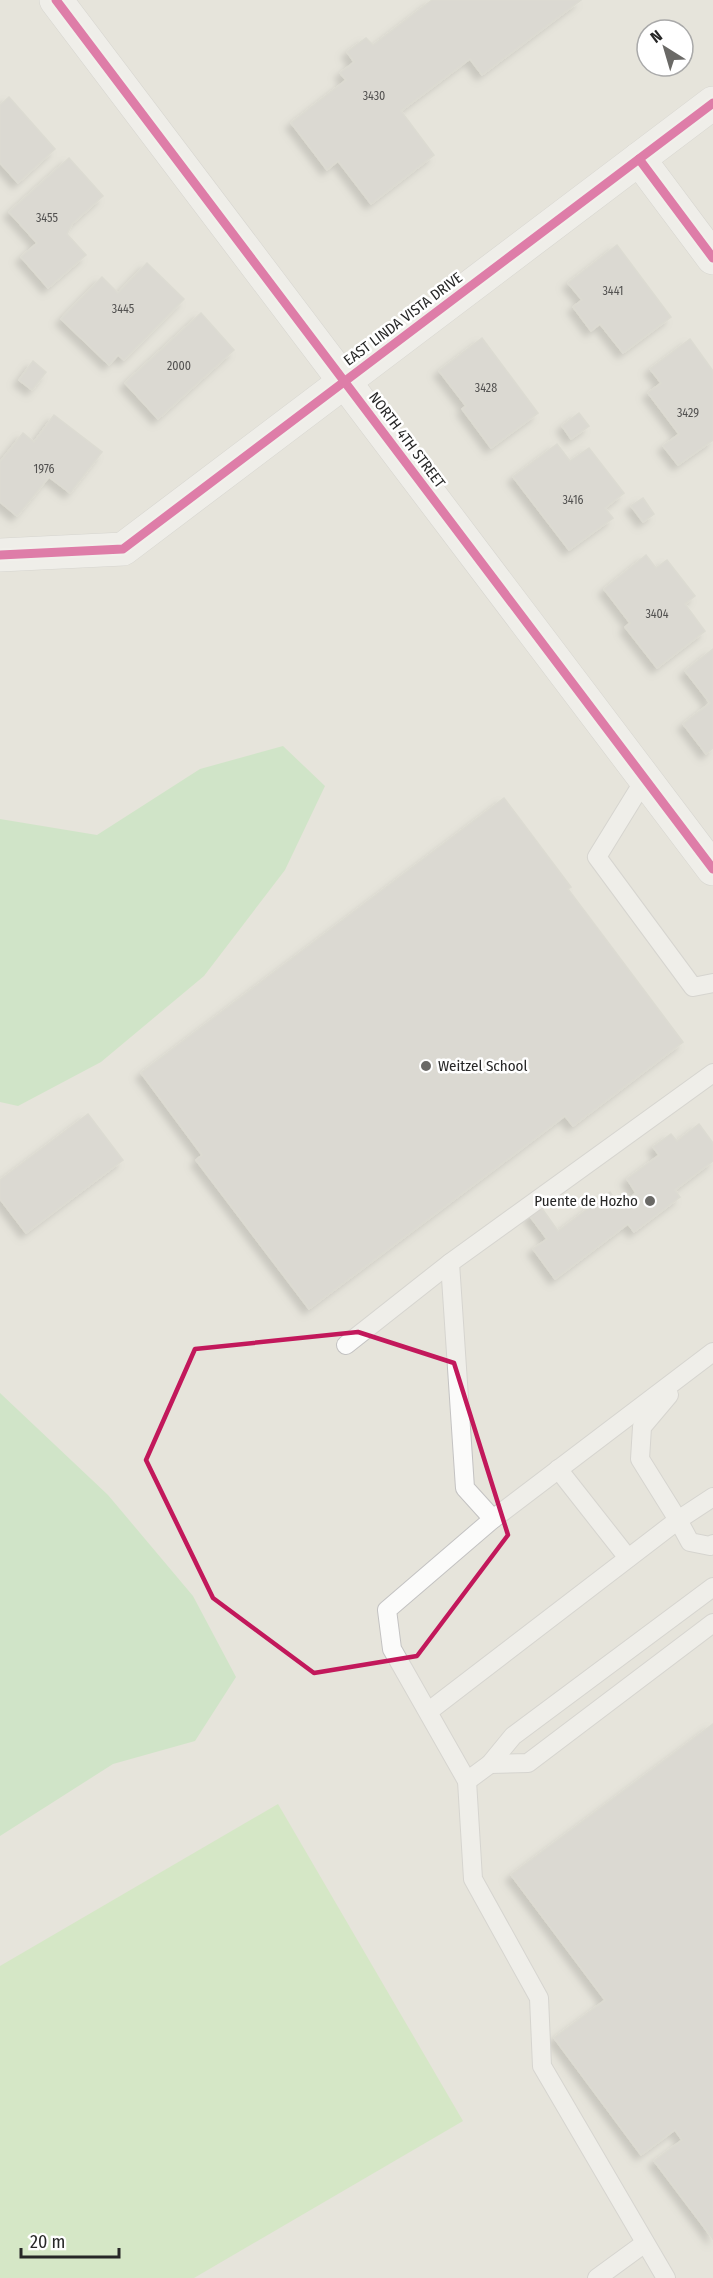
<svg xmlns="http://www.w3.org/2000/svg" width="713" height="2278" viewBox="0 0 713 2278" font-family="'Fira Sans Condensed',sans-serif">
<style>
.green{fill:#b7e5b1}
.pitch{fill:#c2eaad}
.building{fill:#cfcdc7;stroke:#d1d0c7;stroke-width:1.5;filter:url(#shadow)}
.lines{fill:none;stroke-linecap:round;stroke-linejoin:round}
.service-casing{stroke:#c3c2c2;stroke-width:20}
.minor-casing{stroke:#c3c2c2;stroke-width:34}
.tertiary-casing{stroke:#c3c2c2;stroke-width:34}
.service{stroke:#fbfbfa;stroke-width:18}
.minor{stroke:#fbfbfa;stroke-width:33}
.tertiary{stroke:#fbfbfa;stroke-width:33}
.cycleway-casing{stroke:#fff;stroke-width:13}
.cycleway{stroke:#d6006c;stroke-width:9}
.marked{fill:none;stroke:#c2185b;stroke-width:4.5;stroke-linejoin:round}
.poi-dot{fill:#6a6966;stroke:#fff;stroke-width:2}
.labels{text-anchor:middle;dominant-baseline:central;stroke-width:5;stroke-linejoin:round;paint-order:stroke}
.number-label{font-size:12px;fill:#525150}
.street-label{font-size:15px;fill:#272727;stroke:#fff}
.poi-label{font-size:15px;fill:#272727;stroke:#fff;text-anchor:start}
</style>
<defs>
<filter id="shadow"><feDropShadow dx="-5.5" dy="5.5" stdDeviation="3" flood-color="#0004"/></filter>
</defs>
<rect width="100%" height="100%" fill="#e6e4db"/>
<g class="green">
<path d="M283 746 325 786 285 870 204 976 101 1062 18 1106 0 1102V819L97 835 200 769Z"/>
<path d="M0 1393 108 1495 193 1596 236 1677 195 1741 113 1764 0 1836Z"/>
</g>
<path class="pitch" d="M278 1804 463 2121 194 2278H0V1966Z"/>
<g class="building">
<path d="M432 0H581L482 75 470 59 401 111 434 155 371 204 338 161 327 170 291 123 346 80 340 73 354 62 347 52 366 38 373 45Z"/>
<path d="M9 97 55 149 18 183 0 163V105Z"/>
<path d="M69 158 103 196 72 224 67 234 86 255 48 288 21 257 37 243 9 212Z"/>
<path d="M617 245 671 317 623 353 600 324 591 331 573 307 582 300 568 283Z"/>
<path d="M147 263 184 299 124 360 118 355 109 365 61 319 102 277 118 293Z"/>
<path d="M201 313 234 350 158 419 125 383Z"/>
<path d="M482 338 538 413 491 448 462 409 466 406 439 371Z"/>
<path d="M690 339 713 371V440L678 465 663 446 679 434 648 393 661 383 650 369Z"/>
<path d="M33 361 46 372 32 390 19 380Z"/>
<path d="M579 413 589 426 571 439 562 426Z"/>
<path d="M54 415 102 452 70 493 49 477 17 516 0 502V462L23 433 34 442Z"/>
<path d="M557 444 570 461 589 448 624 493 605 508 613 518 569 550 513 477Z"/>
<path d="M643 498 654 514 643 522 631 506Z"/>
<path d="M646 555 656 568 667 560 695 596 685 604 705 631 657 668 625 627 630 623 604 589Z"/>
<path d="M713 649V748L706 754 683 724 710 703 685 671Z"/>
<path d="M504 798 571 887 568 889 683 1042 573 1126 565 1116 309 1309 196 1160 202 1155 141 1073Z"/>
<path d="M88 1114 123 1160 26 1233 0 1199V1180Z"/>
<path d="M699 1124 713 1143V1161L675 1190 680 1197 634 1232 628 1224 555 1279 533 1249 547 1239 529 1215 541 1207 558 1231 610 1192 619 1205 636 1193 627 1179 659 1155 653 1147 671 1134 677 1141Z"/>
<path d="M713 1724V2239L654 2161 682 2140 675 2130 641 2155 554 2038 605 2000 511 1875Z"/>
</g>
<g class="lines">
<g class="service-casing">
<g id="service">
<path d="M645 779 597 857 693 987 713 983"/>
<path d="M346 1345 450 1263"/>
<path d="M669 1395 642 1427 640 1459 678 1520 713 1497"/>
<path d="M558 1469 628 1558"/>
<path d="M493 1519 465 1488 450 1263 713 1073"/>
<path d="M429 1711 678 1520 690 1542 710 1546 713 1544"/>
<path d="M490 1764 528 1763 713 1623"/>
<path d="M467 1781 490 1764 513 1736 713 1587"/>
<path d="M597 2278 645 2243"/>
<path d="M666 2278 542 2066 539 1998 473 1879 467 1781 392 1649 387 1610 493 1519 713 1352"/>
</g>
</g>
<g class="minor-casing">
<path id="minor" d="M639 159 713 258"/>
</g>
<g class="tertiary-casing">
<g id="tertiary">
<path d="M56 0 713 869"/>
<path d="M0 555 123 549 713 103"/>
</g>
</g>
<use href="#service" class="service"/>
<use href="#minor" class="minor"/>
<use href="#tertiary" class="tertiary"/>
<g class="cycleway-casing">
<g id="cycleway">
<path d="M56 0 713 869"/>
<path d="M639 159 713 258"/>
<path d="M0 555 123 549 713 103"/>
</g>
</g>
<use href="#cycleway" class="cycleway"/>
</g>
<path d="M0 0H713V2278H0ZM358 1332 454 1363 508 1535 417 1656 314 1673 213 1598 146 1460 195 1349Z" fill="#e6e4db" fill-opacity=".55" fill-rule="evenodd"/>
<path class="marked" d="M358 1332 454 1363 508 1535 417 1656 314 1673 213 1598 146 1460 195 1349Z"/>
<g class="poi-dot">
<circle cx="426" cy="1066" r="6"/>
<circle cx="650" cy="1201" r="6"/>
</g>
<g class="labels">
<g class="number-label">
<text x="374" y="96">3430</text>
<text x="47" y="218">3455</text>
<text x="613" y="291">3441</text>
<text x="123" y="309">3445</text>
<text x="179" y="366">2000</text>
<text x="486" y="388">3428</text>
<text x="688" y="413">3429</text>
<text x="44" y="469">1976</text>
<text x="573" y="500">3416</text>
<text x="657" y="614">3404</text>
</g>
<g class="street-label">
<text transform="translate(403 319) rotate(-37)">EAST LINDA VISTA DRIVE</text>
<text transform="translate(407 440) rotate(53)">NORTH 4TH STREET</text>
</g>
<g class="poi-label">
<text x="438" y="1066">Weitzel School</text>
<text x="638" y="1201" text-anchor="end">Puente de Hozho</text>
</g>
</g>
<g transform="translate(665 48) rotate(323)"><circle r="28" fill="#ffffff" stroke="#a9a9a9" stroke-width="1.5"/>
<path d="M0-4.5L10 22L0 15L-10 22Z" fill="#6a6966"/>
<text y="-9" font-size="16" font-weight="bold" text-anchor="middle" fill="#272727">N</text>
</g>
<path d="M21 2248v9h98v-9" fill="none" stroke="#272727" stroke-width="3"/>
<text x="30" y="2248" font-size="18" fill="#272727" stroke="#ffffff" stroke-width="4.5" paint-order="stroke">20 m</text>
</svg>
